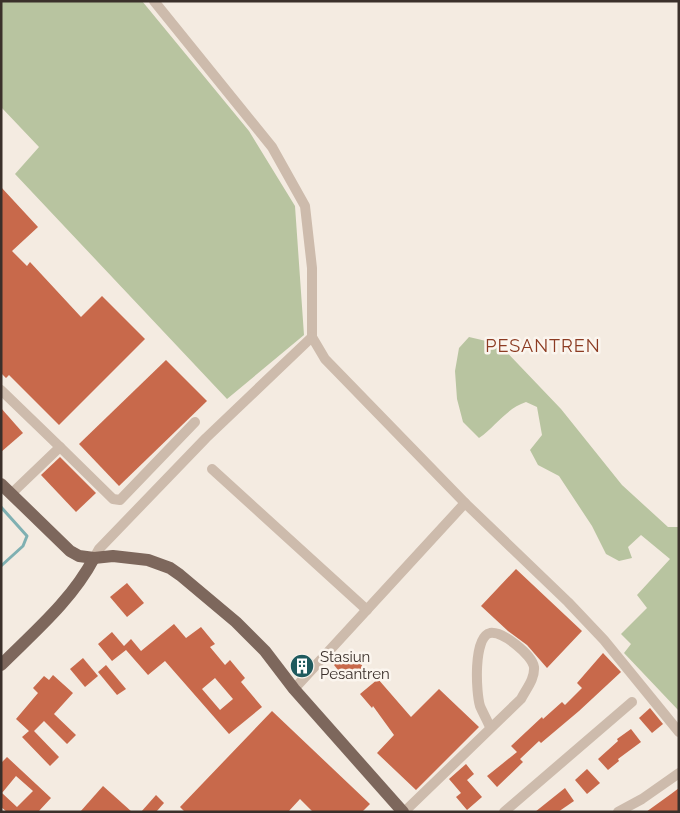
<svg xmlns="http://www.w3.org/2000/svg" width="680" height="813" viewBox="0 0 680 813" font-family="Raleway,sans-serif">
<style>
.green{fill:#b8c4a0}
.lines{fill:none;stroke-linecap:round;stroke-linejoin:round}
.stream{stroke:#7fb0b2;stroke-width:3}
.building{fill:#c8694b;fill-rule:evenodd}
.minor{stroke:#cdbbac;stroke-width:10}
.major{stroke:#7d675c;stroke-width:12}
.labels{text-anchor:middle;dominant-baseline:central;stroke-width:5;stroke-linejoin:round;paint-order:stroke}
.poi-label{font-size:15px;fill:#3b302b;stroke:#fbf5ee;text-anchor:start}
.quarter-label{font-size:18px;letter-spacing:1px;fill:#8c3b22;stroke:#fbf5ee}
</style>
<rect width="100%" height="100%" fill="#f4ebe1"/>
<g class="green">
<path d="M1 1H142L249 131 295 206 304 335 227 399 15 174 39 147 1 107Z"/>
<path d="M469 337 499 344 561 409 622 485 668 527H679V711L624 653 631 644 621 634 647 608 637 595 670 559 641 535 628 547 632 558 619 561 606 554 592 526 559 476 538 465 530 450 542 435 537 407 526 402C507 408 496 426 479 438L463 422 457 399 455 371 459 348Z"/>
</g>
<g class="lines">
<path class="stream" d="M1 507 27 536 23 546 1 566"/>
</g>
<g class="building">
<path d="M1 187 38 227 12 251 27 266 30 262 81 317 102 296 145 339 59 425 9 375 6 378 1 373Z"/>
<path d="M166 360 207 401 119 486 79 444Z"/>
<path d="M1 408 23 433 1 452Z"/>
<path d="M60 457 96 493 76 512 41 475Z"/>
<path d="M516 569 582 631 547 668 527 645 508 631 481 606Z"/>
<path d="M127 583 144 603 127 617 110 597Z"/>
<path d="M174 624 186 638 201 627 215 644 210 647 225 665 230 660 245 678 241 682 262 707 229 734 165 661 148 675 126 650 112 661 98 644 112 632 124 646 131 639 141 651ZM215 678 233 699 220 710 202 689Z"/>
<path d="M351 652 364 668 347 681 334 665Z"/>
<path d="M603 653 621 672 579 711 541 743 539 741 520 759 523 762 497 787 487 776 517 752 511 746 542 717 543 719 562 702 565 705 582 688 577 683Z"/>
<path d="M303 656 309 662 299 674 292 667Z"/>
<path d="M83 658 98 676 85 687 70 669Z"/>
<path d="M106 665 126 689 117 695 98 672Z"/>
<path d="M53 675 73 693 54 714 76 735 67 744 44 721 34 731 59 757 50 766 22 737 29 731 16 719 38 693 33 688 44 676 49 680Z"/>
<path d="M378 679 411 717 439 689 479 727 416 790 377 753 394 735 373 706 372 708 360 694Z"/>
<path d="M650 708 663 724 652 733 639 718Z"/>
<path d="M272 711 370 804 362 812H313L300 799 288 812H185L180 807Z"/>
<path d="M631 729 641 742 618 759 619 761 608 770 598 759 618 741 617 739Z"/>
<path d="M7 757 51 798 38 812H7L1 807V763ZM16 776 33 791 17 807 2 793Z"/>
<path d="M466 764 474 774 467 780 482 797 467 810 456 797 461 793 449 779Z"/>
<path d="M587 769 600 783 587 794 575 780Z"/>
<path d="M103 786 132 812H80Z"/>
<path d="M565 788 574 801 558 812H535Z"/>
<path d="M679 788V812H646L671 794Z"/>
<path d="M156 795 164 803 156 812H141Z"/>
</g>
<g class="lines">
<g class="minor">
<path d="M154 1 272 147 305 206 312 268V337L325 359 465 503 568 602 604 640 679 732"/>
<path d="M1 390 60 447 11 494"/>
<path d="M60 447 113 499 120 500 195 422"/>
<path d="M212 469 367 610"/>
<path d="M94 558 99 549 206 438 312 337"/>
<path d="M294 689 465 503"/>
<path d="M404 812 521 699C526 689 535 679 534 667 532 655 503 631 490 633 473 637 476 693 480 706 483 713 487 720 490 727"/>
<path d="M504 812 632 702"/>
<path d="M618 812 642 799 679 773"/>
</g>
<g class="major">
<path d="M1 484 70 551 79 556 94 558 113 556 148 560 170 568 180 575 236 622 265 651 294 689 403 812"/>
<path d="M1 665C34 632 72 600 94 558"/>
</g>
</g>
<defs>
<g id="building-disc" transform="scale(1.25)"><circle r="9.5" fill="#1f5a5e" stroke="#fbf5ee"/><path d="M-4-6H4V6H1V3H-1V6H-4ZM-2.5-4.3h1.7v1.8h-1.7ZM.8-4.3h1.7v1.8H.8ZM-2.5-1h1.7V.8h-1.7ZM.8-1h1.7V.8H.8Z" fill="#fff"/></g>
</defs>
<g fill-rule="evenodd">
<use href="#building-disc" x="302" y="666"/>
</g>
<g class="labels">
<g class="poi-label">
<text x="320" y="657">Stasiun<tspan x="320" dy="17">Pesantren</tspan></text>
</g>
<g class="quarter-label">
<text x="543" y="345">PESANTREN</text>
</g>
</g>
<rect width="680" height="813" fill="none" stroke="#3b302b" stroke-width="5"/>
</svg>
